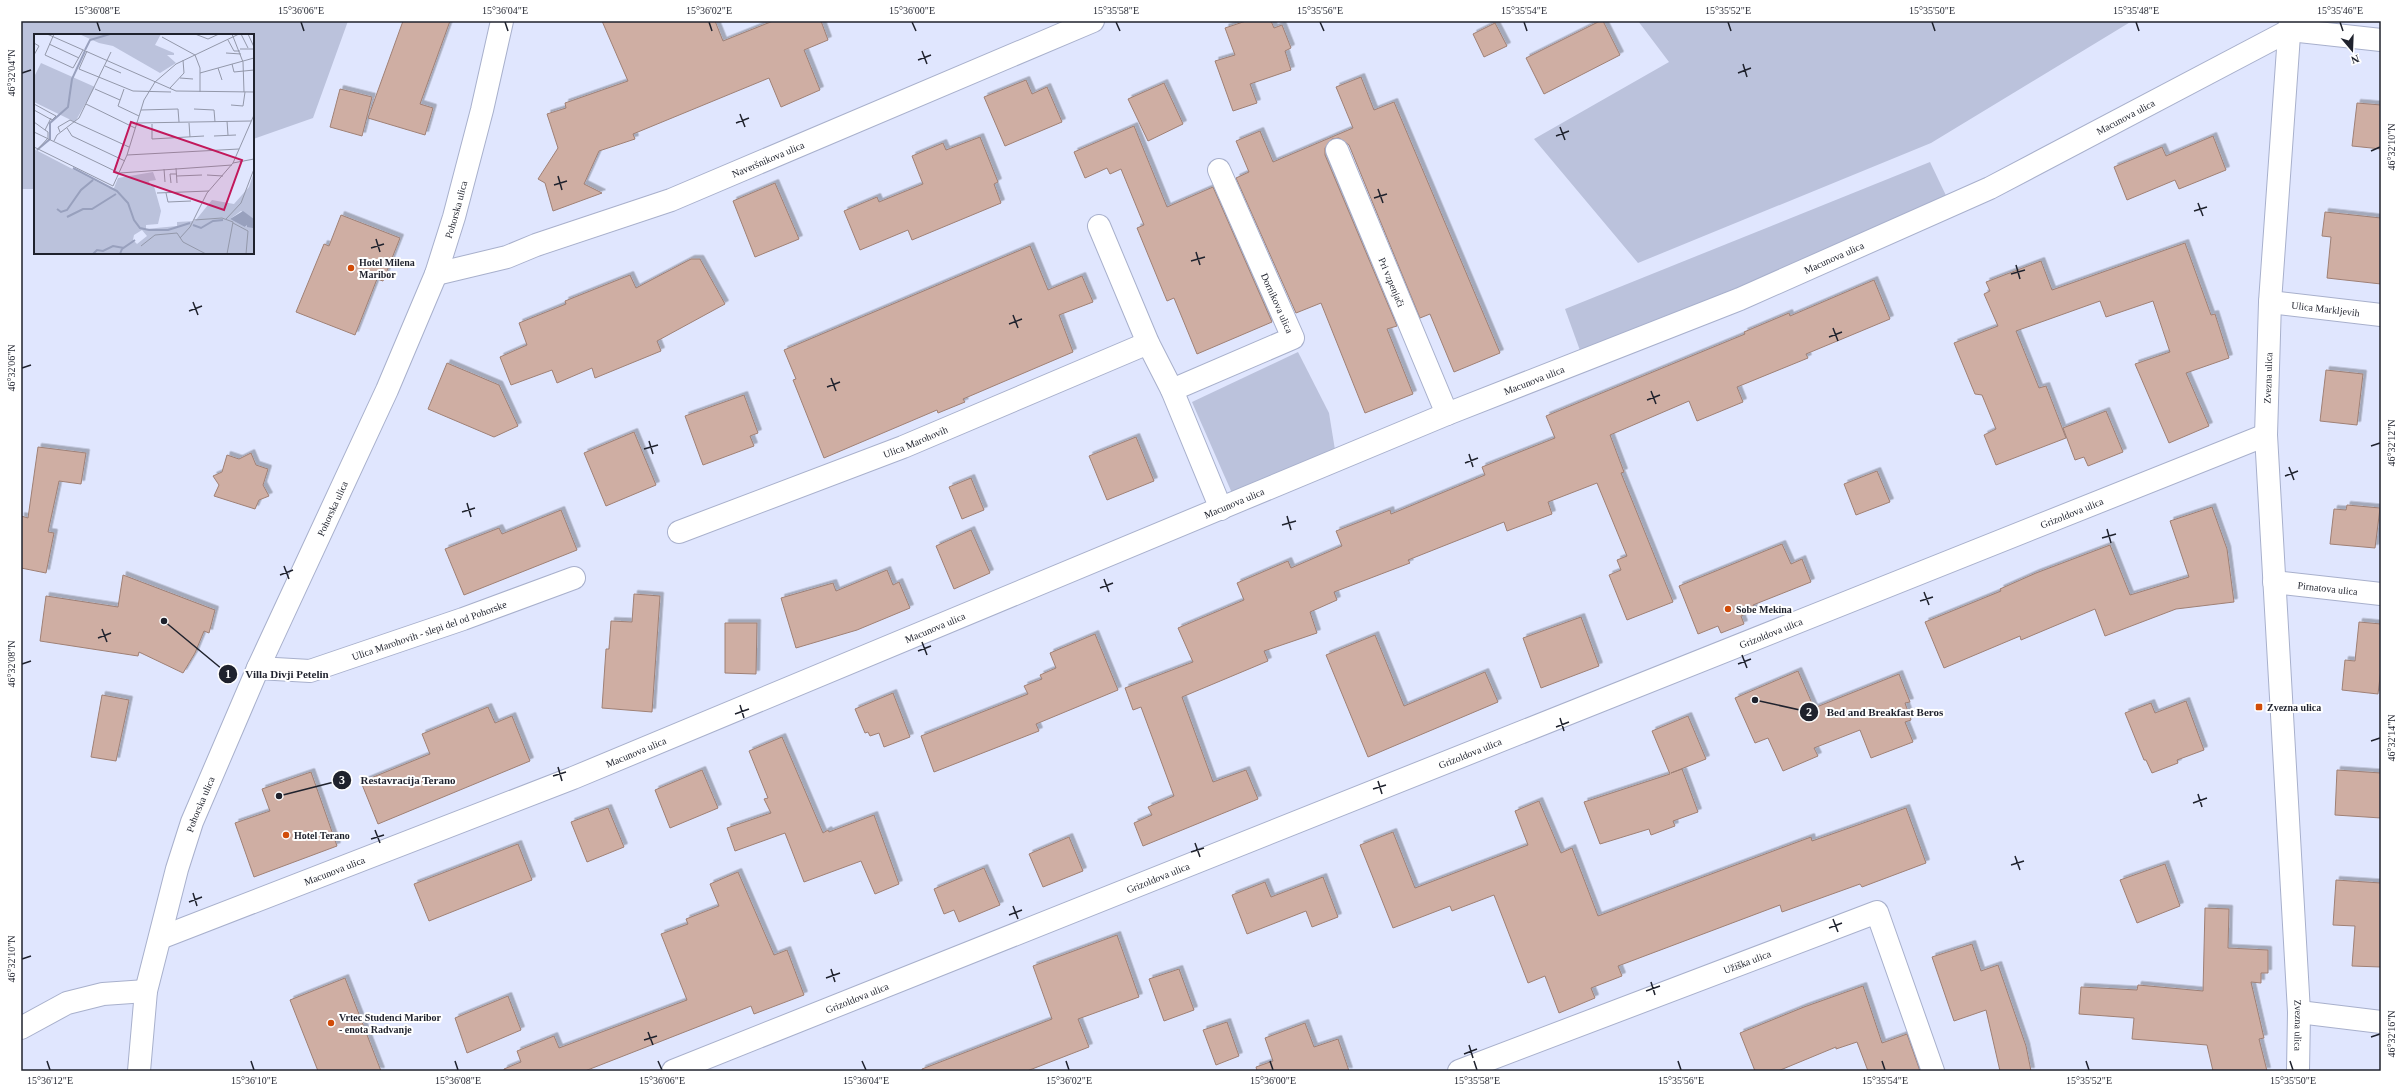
<svg xmlns="http://www.w3.org/2000/svg" width="2402" height="1092" viewBox="0 0 2402 1092" font-family="'Times New Roman',serif">
<style>
.green{fill:#bbc2dc}
.building{fill:#cfaea3;stroke:#9f8075;filter:url(#shadow)}
.lines{fill:none;stroke-linecap:round;stroke-linejoin:round}
.minor-casing{stroke:#a8b0cc;stroke-width:24}
.minor{stroke:#fff;stroke-width:22}
.ticks{fill:none;stroke:#1f222d;stroke-width:1.5}
.poi-dot{fill:#d14c09;stroke:#fff;stroke-width:1.5}
.labels{text-anchor:middle;dominant-baseline:central;stroke-width:4;stroke-linejoin:round;paint-order:stroke}
.street-label{font-size:10px;fill:#1f222d;stroke:#fff}
.poi-label{font-size:10px;font-weight:bold;fill:#1f222d;stroke:#fff;text-anchor:start}
.inset-river{fill:none;stroke:#98a0bd;stroke-width:2}
.inset-road{fill:none;stroke:#9398aa;stroke-width:1}
.view{fill:#c2185b;fill-opacity:0.15;stroke:#c2185b;stroke-width:2}
.inset-edge{fill:none;stroke:#1f222d;stroke-width:2}
.leader{fill:none;stroke:#1f222d;stroke-width:1.5}
.callout-dot{fill:#1f222d;stroke:#fff;stroke-width:1.5}
.mark-label{font-size:12px;text-anchor:middle;font-weight:bold;fill:#fff}
.callout-label{font-size:11px;text-anchor:middle;font-weight:bold;fill:#1f222d;stroke:#fff;stroke-width:4;stroke-linejoin:round;paint-order:stroke}
.neatline{fill:none;stroke:#1f222d;stroke-width:1.5}
.ticks-label{font-size:10px;text-anchor:middle;fill:#1f222d}
</style>
<defs>
<filter id="shadow"><feDropShadow dx="3.5" dy="-3.5" stdDeviation="0" flood-color="#0004"/></filter>
</defs>
<rect width="100%" height="100%" fill="#e0e6fe"/>
<g class="green">
<path d="M21 21H348L313 118 253 139V35H35V189H21Z"/>
<path d="M1638 21H2132L1931 143 1638 263 1534 139 1669 62Z"/>
<path d="M1930 162 1951 206 1582 356 1565 309Z"/>
<path d="M1298 352 1329 413 1336 456 1235 500 1192 402Z"/>
</g>
<g class="building">
<path d="M403 21H450L420 104 433 108 425 135 368 118Z"/>
<path d="M602 21H715L723 41 773 21H821L828 40 804 50 820 90 781 107 769 78 633 134 635 139 599 151 584 184 602 193 553 211 545 183 538 179 558 148 547 114 566 108 565 103 628 81Z"/>
<path d="M1246 21H1271L1274 28 1282 25 1291 48 1285 51 1291 70 1250 84 1257 103 1233 111 1215 61 1235 55 1225 28Z"/>
<path d="M1600 21H1603L1620 55 1544 94 1526 58Z"/>
<path d="M1495 23 1507 46 1484 57 1473 34Z"/>
<path d="M1361 77 1374 110 1394 102 1500 353 1454 372 1430 314 1420 318 1349 145 1339 138 1332 139 1325 148V155L1397 326 1387 329 1413 394 1365 413 1321 303 1296 313 1236 178 1249 172 1236 141 1260 131 1273 162 1353 128 1336 87Z"/>
<path d="M1026 80 1032 94 1047 87 1062 122 1005 146 984 97Z"/>
<path d="M1164 83 1183 124 1148 141 1128 99Z"/>
<path d="M340 89 372 97 362 136 330 127Z"/>
<path d="M2357 103 2381 105V149L2352 146Z"/>
<path d="M1134 126 1167 207 1213 187 1272 322 1197 354 1174 298 1167 301 1137 228 1144 225 1121 169 1110 174 1107 168 1085 178 1074 152Z"/>
<path d="M2213 136 2226 170 2179 189 2175 180 2127 200 2114 167 2162 147 2166 156Z"/>
<path d="M980 137 998 182 994 184 1001 203 912 240 908 230 860 250 844 211 877 197 879 202 923 184 912 156 943 143 946 150Z"/>
<path d="M775 183 799 239 755 257 733 201Z"/>
<path d="M2325 212 2381 218V284L2327 278 2331 237 2322 236Z"/>
<path d="M341 215 400 238 383 281 377 279 355 335 296 312 324 244 329 246Z"/>
<path d="M2185 243 2211 315 2215 314 2229 358 2186 373 2209 426 2169 443 2135 364 2170 352 2153 301 2106 317 2100 301 2016 331 2039 388 2046 386 2066 438 1996 465 1984 435 1996 429 1982 395 1975 394 1954 343 1998 326 1984 294 1990 291 1986 282 2041 261 2052 290Z"/>
<path d="M1030 246 1048 290 1082 276 1093 302 1059 315 1073 352 963 399 965 402 938 413 937 410 824 458 793 380 796 379 784 350Z"/>
<path d="M691 259H700L725 304 657 341 661 351 595 378 592 368 557 383 552 370 511 385 500 357 527 345 519 323 566 304 565 301 630 275 636 288Z"/>
<path d="M1874 280 1890 319 1806 354 1808 358 1737 387 1743 402 1697 421 1689 401 1610 435 1624 472 1621 473 1673 602 1627 620 1609 575 1621 570 1617 560 1627 556 1597 483 1548 502 1552 514 1507 531 1504 522 1408 560 1410 563 1334 592 1337 600 1310 612 1317 633 1264 651 1268 661 1182 697 1213 782 1246 770 1258 799 1143 846 1134 823 1152 815 1148 807 1174 796 1141 707 1133 710 1125 688 1193 662 1178 628 1244 600 1237 583 1288 561 1291 568 1342 546 1336 531 1390 510 1391 514 1485 475 1482 467 1555 438 1546 416 1745 334 1744 332 1789 313 1790 316Z"/>
<path d="M447 363 499 385 518 426 494 437 428 409Z"/>
<path d="M2326 370 2363 374 2357 425 2320 421Z"/>
<path d="M744 395 758 433 750 436 754 446 703 465 685 416Z"/>
<path d="M2106 411 2123 452 2088 466 2084 457 2075 460 2063 428Z"/>
<path d="M634 432 656 485 606 506 584 453Z"/>
<path d="M1136 437 1154 481 1107 500 1089 456Z"/>
<path d="M38 447 86 453 81 484 59 481 48 532 54 533 46 573 21 568V516L28 518Z"/>
<path d="M251 453 256 465 268 469 263 485 269 496 259 500 255 509 214 496 219 485 213 476 222 472 227 455 239 459Z"/>
<path d="M1877 471 1890 502 1856 515 1844 484Z"/>
<path d="M971 478 984 510 962 519 949 487Z"/>
<path d="M2347 505 2380 508 2375 548 2330 544 2334 509 2346 510Z"/>
<path d="M2212 507 2227 549 2234 602 2176 609 2105 636 2095 609 2021 640 2020 636 1944 668 1925 622 2001 591 2000 589 2036 573 2110 545 2130 595 2189 577 2170 521Z"/>
<path d="M561 510 577 550 464 595 445 549 499 528 502 534Z"/>
<path d="M971 530 990 573 954 589 936 546Z"/>
<path d="M1782 544 1791 564 1802 559 1811 582 1753 605 1755 610 1741 616 1744 624 1721 633 1718 626 1698 634 1679 586Z"/>
<path d="M887 570 893 585 899 582 910 608 857 630 796 648 781 598 833 583 836 591Z"/>
<path d="M123 575 215 610 209 633 204 631 195 653 183 673 139 652 138 656 40 641 46 596 118 607Z"/>
<path d="M634 594 660 596 652 712 602 708 606 649H609L611 621 632 622Z"/>
<path d="M1581 617 1599 666 1541 688 1523 638Z"/>
<path d="M2359 622 2381 624V669L2378 694 2342 690 2345 660 2355 661Z"/>
<path d="M725 623H757L756 674 725 673Z"/>
<path d="M1095 634 1118 690 1036 724 1039 731 934 772 921 736 1028 694 1024 686 1042 679 1040 675 1056 668 1050 653Z"/>
<path d="M1375 635 1404 706 1485 672 1498 702 1368 757 1326 655Z"/>
<path d="M1798 671 1814 708 1899 674 1910 702 1905 703 1911 720 1905 722 1913 742 1871 758 1860 730 1814 748 1818 756 1783 771 1768 738 1755 743 1735 698Z"/>
<path d="M893 693 910 737 884 747 879 733 870 736 868 732 865 733 855 709Z"/>
<path d="M102 695 129 700 116 761 91 757Z"/>
<path d="M2186 701 2204 750 2177 760 2178 763 2152 773 2146 760H2144L2125 713 2151 703 2155 713Z"/>
<path d="M488 707 495 723 512 716 530 761 378 824 361 782 430 754 422 734Z"/>
<path d="M1688 716 1706 759 1671 773 1682 769 1698 812 1673 821 1675 826 1651 835 1649 829 1600 844 1584 802 1670 774 1652 731Z"/>
<path d="M782 737 823 833 828 830 829 832 874 815 899 884 875 894 861 861 804 882 785 833 735 851 727 828 771 813 764 799 768 798 749 751Z"/>
<path d="M702 770 718 808 670 828 655 790Z"/>
<path d="M2337 770 2381 773V818L2335 815Z"/>
<path d="M311 772 337 846 254 877 235 823 270 811 262 789Z"/>
<path d="M1539 801 1561 853 1572 848 1598 916 1811 837 1812 841 1906 808 1926 863 1862 887 1860 884 1782 912 1780 905 1618 966 1622 976 1591 988 1595 998 1559 1013 1545 976 1528 983 1494 895 1452 911 1450 906 1393 928 1360 845 1393 832 1415 888 1528 845 1515 811Z"/>
<path d="M608 808 624 847 587 862 571 822Z"/>
<path d="M1069 837 1083 871 1043 887 1029 854Z"/>
<path d="M518 844 532 880 429 921 414 884Z"/>
<path d="M2165 864 2180 906 2137 923 2120 880Z"/>
<path d="M984 868 1000 905 959 922 954 910 944 914 934 889Z"/>
<path d="M738 872 774 955 787 950 804 995 754 1014 751 1006 585 1071H504V1069L521 1062 517 1051 554 1036 559 1048 687 1000 661 934 688 924 686 919 719 906 710 884Z"/>
<path d="M1323 877 1338 917 1312 927 1306 911 1247 934 1232 895 1265 882 1271 897Z"/>
<path d="M2336 880 2381 883V967L2352 966 2355 926 2333 925Z"/>
<path d="M2205 908 2229 909 2228 948 2268 950V973H2261V983L2251 982 2264 1038 2259 1039 2267 1071H2213L2207 1045 2132 1039 2134 1018 2079 1014 2081 987 2137 990 2138 985 2203 991Z"/>
<path d="M1117 935 1139 997 1078 1019 1089 1047 1027 1071H922V1069L1052 1019 1033 966Z"/>
<path d="M1972 944 1981 971 1998 965 2026 1046 2031 1071H2000L1986 1010 1954 1021 1932 957Z"/>
<path d="M1179 969 1194 1010 1164 1021 1149 979Z"/>
<path d="M345 978 381 1071H318L290 1000Z"/>
<path d="M1863 986 1882 1043 1907 1034 1920 1071H1868L1857 1042 1836 1049V1047L1778 1071H1755L1740 1033 1804 1007Z"/>
<path d="M508 996 521 1030 467 1053 455 1018Z"/>
<path d="M1227 1022 1239 1056 1216 1065 1203 1030Z"/>
<path d="M1305 1023 1314 1047 1338 1039 1349 1071H1257L1256 1067 1273 1061 1265 1038Z"/>
</g>
<g class="lines">
<g class="minor-casing">
<g id="minor">
<path id="s1" d="M2290 21 2270 302 2266 435 2299 1012 2298 1071"/>
<path d="M2290 30 2381 40"/>
<path id="s2" d="M1337 150 1447 414"/>
<path d="M1099 226 1148 343 1172 390 1221 509"/>
<path id="s3" d="M436 274 507 257 536 245 671 200 1093 21"/>
<path id="s4" d="M2270 302 2381 315"/>
<path d="M1172 390 1293 338 1219 170"/>
<path id="s5" d="M679 532 903 447 1148 343"/>
<path id="s6" d="M2274 582 2381 594"/>
<path id="s7" d="M258 668 310 671 463 619 574 578"/>
<path id="s8" d="M160 938 573 778 1447 414 1740 299 1990 188 2290 30"/>
<path d="M2299 1012 2381 1022"/>
<path d="M21 1028 67 1003 103 994 146 991"/>
<path id="s9" d="M139 1071 146 991 177 869 192 822 258 668 387 390 436 274 454 217 482 110 502 21"/>
<path id="s10" d="M673 1071 2266 435"/>
<path id="s11" d="M1459 1071 1877 912 1933 1071"/>
</g>
</g>
<use href="#minor" class="minor"/>
</g>
<path class="ticks" d="M97 22 100 31M301 22 304 31M505 22 508 31M709 22 712 31M912 22 916 31M1116 22 1120 31M1320 22 1324 31M1524 22 1527 31M1728 22 1731 31M1932 22 1935 31M2136 22 2139 31M2340 22 2343 31M922 51 927 64M918 60 931 55M1743 64 1747 77M22 73 31 70M1738 73 1751 68M740 114 745 127M736 123 749 118M1560 127 1565 140M1556 136 1569 131M2371 151 2380 147M558 176 562 190M554 185 567 181M1378 189 1383 203M1374 198 1387 194M2198 203 2203 216M2194 211 2207 207M376 239 380 252M371 248 384 244M1196 252 1200 265M1191 261 1205 257M2016 265 2020 279M2011 274 2025 270M193 302 198 315M189 311 202 306M1013 315 1018 328M1009 324 1022 319M1833 328 1838 341M1829 337 1842 332M22 368 31 365M831 378 836 391M827 387 840 382M1651 391 1656 404M1647 400 1660 395M649 441 653 454M2371 446 2380 443M644 449 658 445M1469 454 1473 467M1465 463 1478 458M2289 467 2294 480M2285 476 2298 471M467 503 471 517M462 512 475 508M1287 516 1291 530M1282 525 1296 521M2107 529 2111 543M2102 538 2116 534M284 566 289 579M280 575 293 570M1104 579 1109 592M1100 588 1113 583M1924 592 1929 605M1920 601 1933 597M102 629 107 642M98 638 111 633M922 642 927 655M918 651 931 646M1742 655 1747 668M22 664 31 661M1738 664 1751 659M740 705 744 718M735 714 749 709M1560 718 1564 731M1556 727 1569 722M2371 741 2380 738M558 767 562 781M553 776 566 772M1378 781 1382 794M1373 789 1386 785M2198 794 2202 807M2193 803 2207 798M375 830 380 843M371 839 384 835M1195 843 1200 857M1191 852 1204 848M2015 856 2020 870M2011 865 2024 861M193 893 197 906M189 902 202 897M1013 906 1018 919M1009 915 1022 910M1833 919 1838 932M1829 928 1842 923M22 959 31 956M831 969 835 982M826 978 840 973M1651 982 1655 995M1646 991 1660 986M648 1032 653 1045M2371 1037 2380 1034M644 1040 657 1036M1469 1045 1473 1058M1464 1054 1477 1049M47 1061 50 1070M251 1061 254 1070M455 1061 458 1070M658 1061 662 1070M862 1061 866 1070M1066 1061 1069 1070M1270 1061 1273 1070M1474 1061 1477 1070M1678 1061 1681 1070M1882 1061 1885 1070M2086 1061 2089 1070M2290 1061 2293 1070"/>
<g class="poi-dot">
<circle cx="351" cy="268" r="4"/>
<circle cx="1728" cy="609" r="4"/>
<rect x="2255" y="703" width="8" height="8" rx="2"/>
<circle cx="286" cy="835" r="4"/>
<circle cx="331" cy="1023" r="4"/>
</g>
<g class="labels">
<g class="street-label">
<text stroke="none"><textPath href="#s8" startOffset="2131">Macunova ulica</textPath></text>
<text stroke="none"><textPath href="#s3" startOffset="352">Naveršnikova ulica</textPath></text>
<text stroke="none"><textPath href="#s9" startOffset="923">Pohorska ulica</textPath></text>
<text stroke="none"><textPath href="#s8" startOffset="1807">Macunova ulica</textPath></text>
<text stroke="none"><textPath href="#s2" startOffset="143">Pri vzpenjači</textPath></text>
<text transform="translate(1277 303) rotate(66)">Dornikova ulica</text>
<text stroke="none"><textPath href="#s4" startOffset="56">Ulica Markljevih</textPath></text>
<text transform="translate(2268 378) rotate(-88)">Zvezna ulica</text>
<text stroke="none"><textPath href="#s8" startOffset="1483">Macunova ulica</textPath></text>
<text stroke="none"><textPath href="#s5" startOffset="253">Ulica Marohovih</textPath></text>
<text stroke="none"><textPath href="#s8" startOffset="1159">Macunova ulica</textPath></text>
<text stroke="none"><textPath href="#s9" startOffset="599">Pohorska ulica</textPath></text>
<text stroke="none"><textPath href="#s10" startOffset="1506">Grizoldova ulica</textPath></text>
<text stroke="none"><textPath href="#s6" startOffset="54">Pirnatova ulica</textPath></text>
<text stroke="none"><textPath href="#s8" startOffset="835">Macunova ulica</textPath></text>
<text stroke="none"><textPath href="#s7" startOffset="178">Ulica Marohovih - slepi del od Pohorske</textPath></text>
<text stroke="none"><textPath href="#s10" startOffset="1182">Grizoldova ulica</textPath></text>
<text stroke="none"><textPath href="#s8" startOffset="511">Macunova ulica</textPath></text>
<text stroke="none"><textPath href="#s10" startOffset="858">Grizoldova ulica</textPath></text>
<text stroke="none"><textPath href="#s9" startOffset="275">Pohorska ulica</textPath></text>
<text stroke="none"><textPath href="#s8" startOffset="187">Macunova ulica</textPath></text>
<text stroke="none"><textPath href="#s10" startOffset="522">Grizoldova ulica</textPath></text>
<text stroke="none"><textPath href="#s11" startOffset="308">Užiška ulica</textPath></text>
<text stroke="none"><textPath href="#s10" startOffset="198">Grizoldova ulica</textPath></text>
<text stroke="none"><textPath href="#s1" startOffset="1006">Zvezna ulica</textPath></text>
</g>
<g class="poi-label">
<text x="359" y="262">Hotel Milena<tspan x="359" dy="12">Maribor</tspan></text>
<text x="1736" y="609">Sobe Mekina</text>
<text x="2267" y="707">Zvezna ulica</text>
<text x="294" y="835">Hotel Terano</text>
<text x="339" y="1017">Vrtec Studenci Maribor<tspan x="339" dy="12">- enota Radvanje</tspan></text>
</g>
</g>
<g transform="translate(34 34)">
<rect width="220" height="220" fill="#e0e6fe"/>
<path d="M45 0H127L121 11 140 19V21H133L142 29 126 39 79 12 65 9ZM7 29 61 53 41 88 0 68V43ZM0 115 75 154H80L84 144 119 138 122 146 115 147 116 152H120L127 177 124 190 112 191V195L143 192V188L161 187 178 166 200 170 215 153 220 138V185L207 177 196 185 212 193 213 190 220 192V220H0ZM108 196 113 202 103 210 99 206 100 201Z" fill="#bbc2dc" fill-rule="evenodd"/>
<path d="M209 177 220 185 219 194 213 193V191L211 193 196 185Z" fill="#98a0bd"/>
<path class="inset-river" d="M51 16 56 6 76 0M3 116 16 105V89L34 73 38 45 51 17M39 134 83 157 94 169 100 186 106 194 115 196H134L156 189M23 175 27 178 33 176 47 156 59 146M33 183 49 175H58L82 160M159 191 167 194 179 187 189 186M59 220 63 216 69 217 79 212 90 214M86 220 88 215 101 206"/>
<path class="inset-road" d="M13 0 142 57 220 58M20 0 11 21 39 34 49 16M161 0 174 5 185 0M198 0 209 28 210 58M207 0 214 14M214 0 220 13M128 3 161 21 166 34V58M194 6 200 17H206M0 9 5 12 0 21M15 10 45 24M206 15H220M53 17 45 35 99 57 137 58M192 19 207 20M198 30 200 38 220 36M71 32 87 39M184 34 188 46M166 39 220 24M146 44 159 45M136 54 150 39 149 26M61 55 86 66M90 55 84 72 105 82M0 70 22 82 18 86 0 76M52 70 101 94M197 71 209 72 211 58M160 75 180 76 181 88M107 76 144 75 145 88M193 87 194 101M0 88 11 96M102 89 217 87M155 89 156 103M118 90V105L170 102M33 94 38 102 91 127M0 98 85 139M26 98 24 93 36 86 95 113M180 102 202 101M20 107 23 101 45 84 77 18M0 113 79 152 93 121 110 66 121 48 142 30 205 0M4 115 14 104V98L11 96 17 84M93 121 205 115M199 129 220 125M142 134 143 149M130 135 131 148M86 139 198 131M173 141 189 142M143 142 168 141M137 149 136 140H143M123 159 175 157M132 159 134 168 157 167M192 185 207 169 220 135M160 186 188 184 199 188 193 220M199 189 214 197 212 220M143 199 149 208 172 220M146 204 156 193 173 159 199 129 220 81M107 212 121 201 143 199"/>
<path class="view" d="M97 88 208 126 190 176 80 138Z"/>
<rect width="220" height="220" class="inset-edge"/>
</g>
<path class="leader" d="M164 621L228 674M1755 700L1809 712M279 796L342 780"/>
<g class="callout-dot">
<circle cx="164" cy="621" r="4"/>
<circle cx="1755" cy="700" r="4"/>
<circle cx="279" cy="796" r="4"/>
<circle cx="228" cy="674" r="10"/>
<circle cx="1809" cy="712" r="10"/>
<circle cx="342" cy="780" r="10"/>
</g>
<g class="mark-label">
<text x="228" y="678">1</text>
<text x="1809" y="716">2</text>
<text x="342" y="784">3</text>
</g>
<g class="callout-label">
<text x="287" y="678">Villa Divji Petelin</text>
<text x="1885" y="716">Bed and Breakfast Beros</text>
<text x="408" y="784">Restavracija Terano</text>
</g>
<rect width="2402" height="1092" fill="none" stroke="#ffffff" stroke-width="44"/>
<g transform="translate(2352 50) rotate(161)" stroke="#ffffff" stroke-width="3" paint-order="stroke">
<path d="M0-3L7 15L0 10L-7 15Z" fill="#1f222d"/>
<text y="-6" font-size="11" font-weight="bold" text-anchor="middle" fill="#1f222d">N</text>
</g>
<rect x="22" y="22" width="2358" height="1048" class="neatline"/>
<g class="ticks-label">
<text x="97" y="14">15°36'08"E</text>
<text x="301" y="14">15°36'06"E</text>
<text x="505" y="14">15°36'04"E</text>
<text x="709" y="14">15°36'02"E</text>
<text x="912" y="14">15°36'00"E</text>
<text x="1116" y="14">15°35'58"E</text>
<text x="1320" y="14">15°35'56"E</text>
<text x="1524" y="14">15°35'54"E</text>
<text x="1728" y="14">15°35'52"E</text>
<text x="1932" y="14">15°35'50"E</text>
<text x="2136" y="14">15°35'48"E</text>
<text x="2340" y="14">15°35'46"E</text>
<text transform="translate(11 73) rotate(-90)" y="4">46°32'04"N</text>
<text transform="translate(2391 147) rotate(-90)" y="4">46°32'10"N</text>
<text transform="translate(11 368) rotate(-90)" y="4">46°32'06"N</text>
<text transform="translate(2391 443) rotate(-90)" y="4">46°32'12"N</text>
<text transform="translate(11 664) rotate(-90)" y="4">46°32'08"N</text>
<text transform="translate(2391 738) rotate(-90)" y="4">46°32'14"N</text>
<text transform="translate(11 959) rotate(-90)" y="4">46°32'10"N</text>
<text transform="translate(2391 1034) rotate(-90)" y="4">46°32'16"N</text>
<text x="50" y="1084">15°36'12"E</text>
<text x="254" y="1084">15°36'10"E</text>
<text x="458" y="1084">15°36'08"E</text>
<text x="662" y="1084">15°36'06"E</text>
<text x="866" y="1084">15°36'04"E</text>
<text x="1069" y="1084">15°36'02"E</text>
<text x="1273" y="1084">15°36'00"E</text>
<text x="1477" y="1084">15°35'58"E</text>
<text x="1681" y="1084">15°35'56"E</text>
<text x="1885" y="1084">15°35'54"E</text>
<text x="2089" y="1084">15°35'52"E</text>
<text x="2293" y="1084">15°35'50"E</text>
</g>
</svg>
